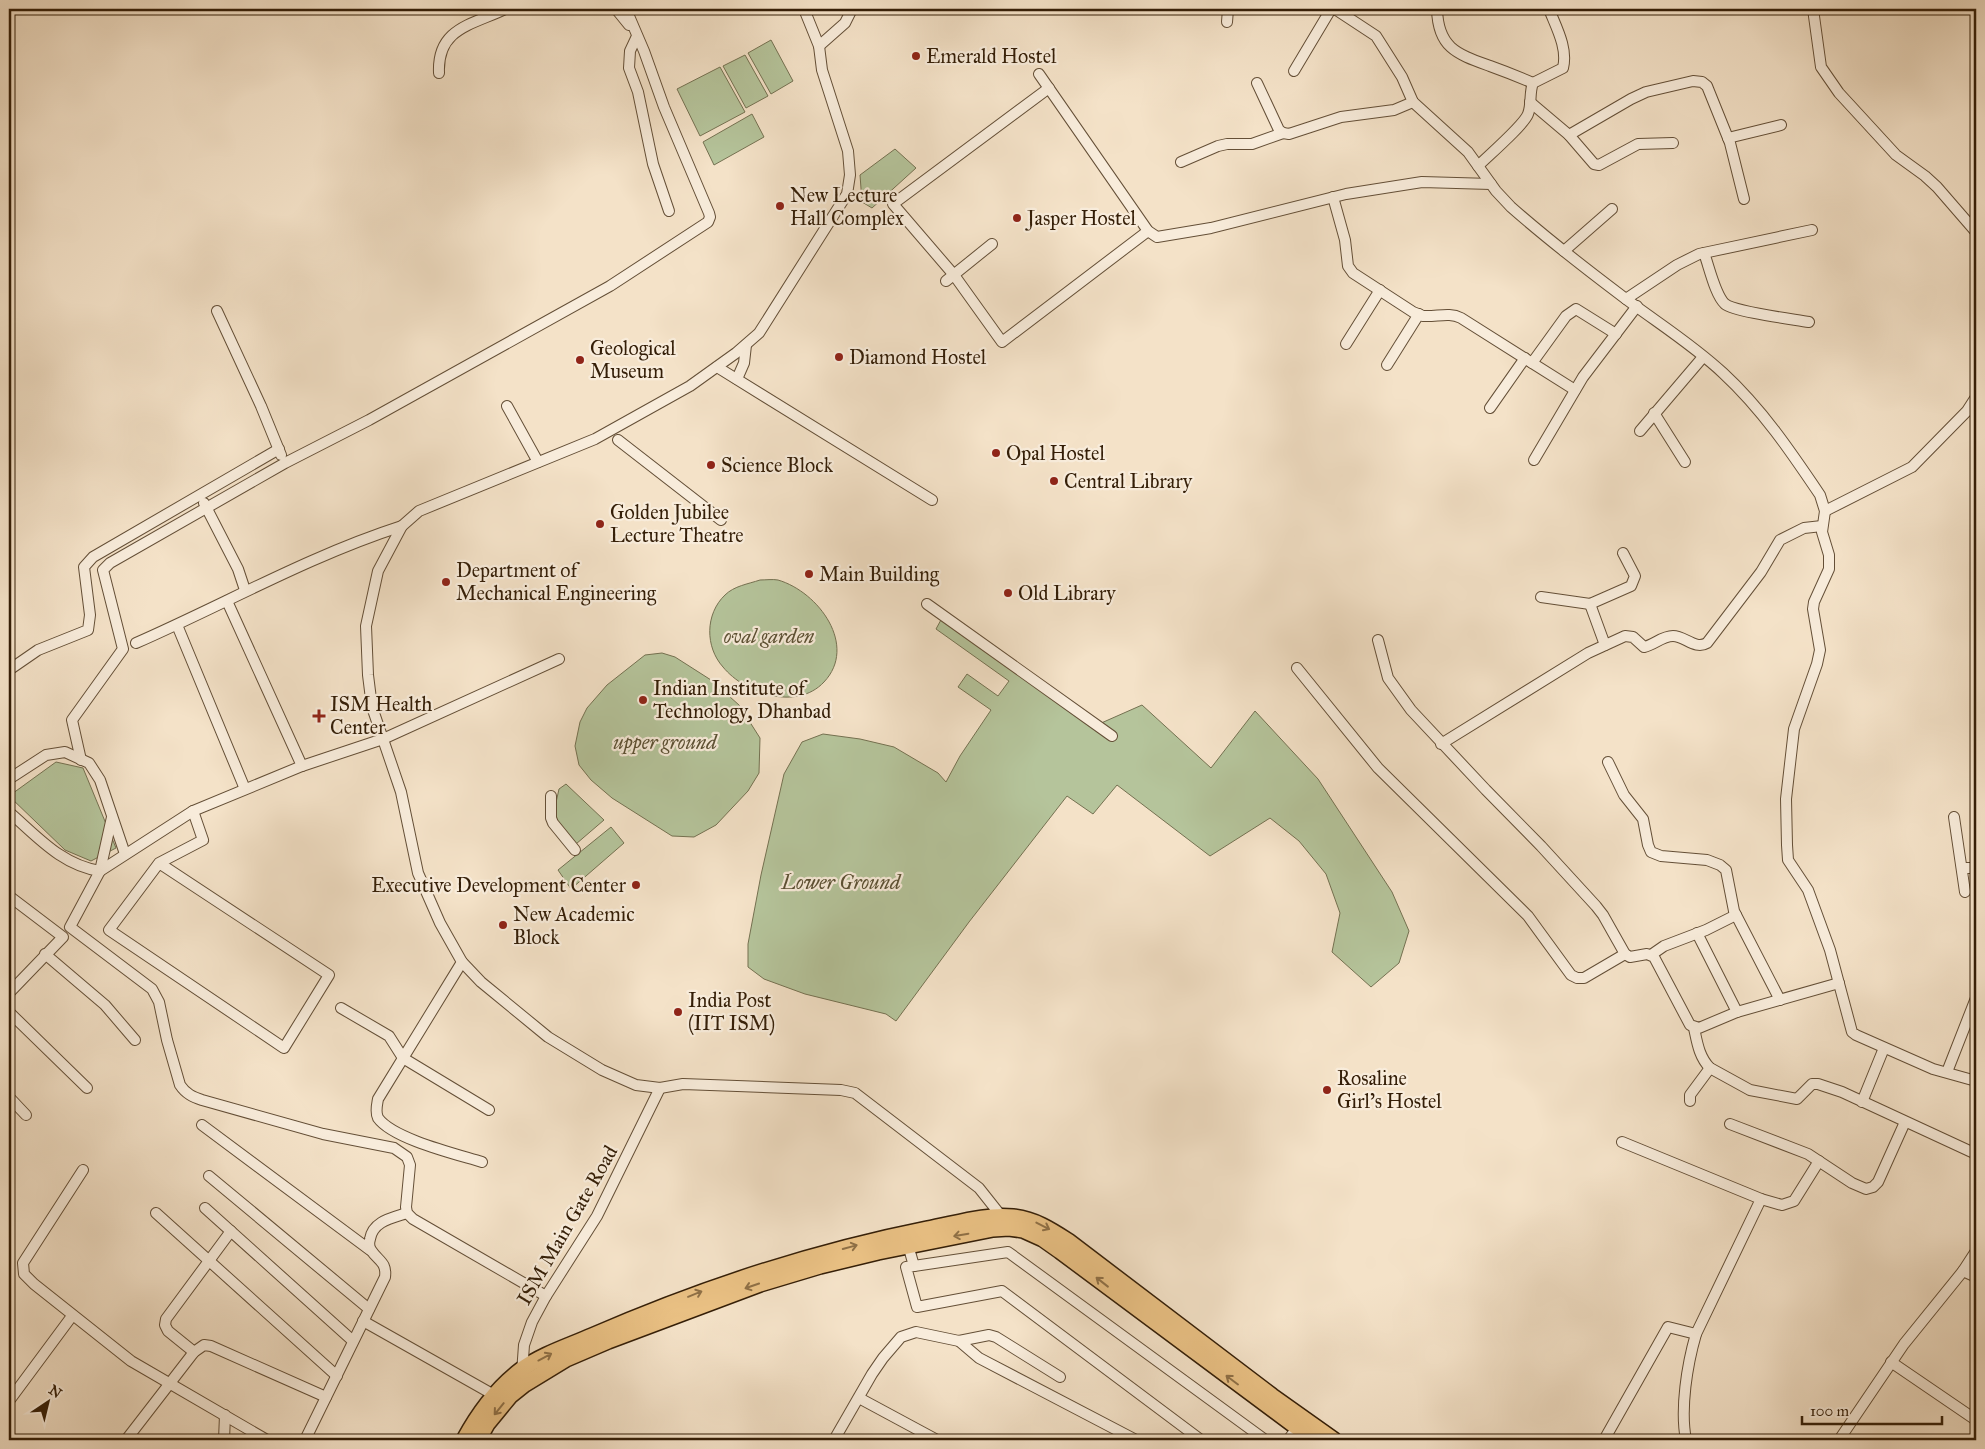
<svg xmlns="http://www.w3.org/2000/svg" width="1985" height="1449" viewBox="0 0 1985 1449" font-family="'IM FELL Great Primer',serif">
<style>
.green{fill:#b5c49b;stroke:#747151}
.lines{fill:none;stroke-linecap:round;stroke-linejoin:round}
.minor-casing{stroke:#644f37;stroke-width:12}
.highway-casing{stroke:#341e07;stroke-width:18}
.minor{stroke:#f8ecdb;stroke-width:10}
.highway{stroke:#eac184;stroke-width:15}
.oneway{stroke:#8f7046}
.poi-dot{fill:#8f2418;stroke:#f8ecdb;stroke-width:2}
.labels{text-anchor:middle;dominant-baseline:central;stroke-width:4.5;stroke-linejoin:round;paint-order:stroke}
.poi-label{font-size:20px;fill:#341e07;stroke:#f8ecdb;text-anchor:start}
.park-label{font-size:20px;font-style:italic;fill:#5b5033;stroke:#f8ecdb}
.street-label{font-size:20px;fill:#341e07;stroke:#f8ecdb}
</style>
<rect width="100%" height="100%" fill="#f4e2c8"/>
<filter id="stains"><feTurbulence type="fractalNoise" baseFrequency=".004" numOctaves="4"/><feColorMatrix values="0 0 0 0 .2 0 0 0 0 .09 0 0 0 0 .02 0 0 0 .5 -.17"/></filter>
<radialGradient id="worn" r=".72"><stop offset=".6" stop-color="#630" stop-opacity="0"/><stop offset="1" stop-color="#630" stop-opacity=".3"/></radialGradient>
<g class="green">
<path d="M771 40 793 81 771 94 748 53Z"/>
<path d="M745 55 768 96 746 108 723 66Z"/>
<path d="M720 67 745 112 700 136 677 89Z"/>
<path d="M752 114 764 137 714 165 703 142Z"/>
<path d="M895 149 916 168 872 208 862 202 860 175Z"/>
<path d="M760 580C765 580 773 579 778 580 819 592 858 646 824 682 797 711 745 694 723 667 705 647 705 614 725 595 734 586 748 584 760 580Z"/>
<path d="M942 618 1099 724 1142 705 1211 768 1255 711 1318 779 1392 892 1409 931 1399 963 1371 987 1332 952 1340 913 1326 874 1299 841 1270 818 1210 856 1117 785 1093 814 1067 796 969 922 896 1021 886 1014 805 994 764 979 748 967V944L761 875 784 774 802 742 823 734 860 739 894 747 938 773 946 782 960 756 991 710 958 687 967 674 998 696 1009 681 936 629Z"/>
<path d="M662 653 675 657 711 680 739 705 760 738 759 773 748 791 716 825 694 837 672 836 612 798 591 780 579 765 575 746 580 722 587 708 607 685 645 655Z"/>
<path d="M56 762 83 768 116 848 91 861 65 850 9 796Z"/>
<path d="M566 784 604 820 576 844 553 816 559 789Z"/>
<path d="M611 827 624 843 571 889 558 870Z"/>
</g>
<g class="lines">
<g class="minor-casing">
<g id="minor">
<path d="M616 9 629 25"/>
<path d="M804 9 819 46 822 70 848 151 850 175 847 194 759 333 736 353 690 386 595 439 419 511 402 526 378 571 366 626 368 675 372 707 401 792 418 873 440 923 462 962 481 982 548 1037 602 1070 636 1085 660 1088 683 1084 841 1090 855 1093 979 1188 1002 1217"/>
<path d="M1335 9 1376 36 1402 77 1413 102 1468 152 1496 191 1511 207C1545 237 1581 265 1618 293 1653 320 1691 343 1723 373 1762 409 1791 452 1820 495L1825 511 1822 532 1829 555V569L1814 602 1813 609 1820 650 1817 664 1794 729 1786 799 1787 845 1788 860 1808 890 1830 950 1852 1032 1856 1035 1933 1069 1976 1081"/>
<path d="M1437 9C1438 48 1457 54 1490 66 1504 71 1519 77 1533 83"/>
<path d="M1813 9 1821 67 1839 93 1896 155 1925 176 1937 187 1976 232"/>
<path d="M1227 22 1228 9"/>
<path d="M637 36 630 51 629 68 638 92 653 164 669 211"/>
<path d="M819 46 845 23 852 9"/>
<path d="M1294 71 1331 9"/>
<path d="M439 73C437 28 472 25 505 9"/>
<path d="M1039 74 1148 231 1157 237 1211 228 1346 194 1422 182 1491 184"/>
<path d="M1257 83 1279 130 1283 133 1289 134 1341 117 1394 110 1413 102"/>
<path d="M1049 88 893 204 954 275 1002 342 1148 231"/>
<path d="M1530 102 1569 135 1594 164 1599 165 1638 144 1673 143"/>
<path d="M1569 135 1631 99 1646 92 1693 81 1702 82 1707 86 1730 143 1744 199"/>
<path d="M1728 138 1781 125"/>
<path d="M1181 162 1218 146 1227 144H1252L1283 133"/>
<path d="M1478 166C1488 156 1524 125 1528 114 1532 104 1529 93 1533 83L1563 68C1568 48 1556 27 1549 9"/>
<path d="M1333 197 1345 240 1348 266 1353 273 1413 312 1423 316C1437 317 1449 312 1461 318L1575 390"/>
<path d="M1564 251 1612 209"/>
<path d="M1704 253C1709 266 1715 295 1725 304 1735 312 1792 319 1809 322"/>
<path d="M946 281 992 244"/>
<path d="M1626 299 1677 265 1699 254 1812 230"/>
<path d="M217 311 261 406 281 455"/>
<path d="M1346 344 1380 290"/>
<path d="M1532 363 1566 316 1576 309 1616 334"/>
<path d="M1387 365 1419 314"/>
<path d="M717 367 932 500"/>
<path d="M737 379 744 363 746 345"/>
<path d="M507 406 538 462"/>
<path d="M1490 408 1525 358"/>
<path d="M1654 413 1685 462"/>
<path d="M1640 431 1703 357"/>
<path d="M618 440 721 520"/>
<path d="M1534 460 1583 377 1637 306"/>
<path d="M204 503 238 569 245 590"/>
<path d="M1825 511 1912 467 1967 411 1976 397"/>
<path d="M1541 597 1590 604 1631 586 1635 576 1623 553"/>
<path d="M227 601 302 766"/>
<path d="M927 604 1112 736"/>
<path d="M1590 604 1605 645"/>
<path d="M177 625 245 789"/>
<path d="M1378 640 1388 678 1411 710 1486 790 1541 846 1596 906 1603 915 1625 954 1630 957 1647 954 1654 957 1690 1025 1699 1028 1737 1012 1839 983"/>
<path d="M136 643C225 604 309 556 402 526"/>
<path d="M1297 668 1378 768 1528 916 1571 975 1577 978H1584L1625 954"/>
<path d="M9 670 38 650 88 630 90 615 84 567 93 557 279 449"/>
<path d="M1441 744 1588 653 1625 636 1633 637 1644 647C1654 645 1662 636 1673 636 1685 636 1695 650 1707 643L1761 572 1780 540 1804 528 1822 526"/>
<path d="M81 760 72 720 123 649 103 570 110 563 285 463 369 420 610 286 708 222 710 217 709 213 664 107 644 51 626 9"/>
<path d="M1608 762 1624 795 1643 819 1648 845 1651 852 1661 856 1707 860 1720 865 1726 870 1734 911 1780 1000"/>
<path d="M9 779 46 755 65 752 89 763 100 780 125 854"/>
<path d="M551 796V818L553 823 575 850"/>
<path d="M9 812C37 836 61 865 100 871L193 811 302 766 383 739 559 659"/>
<path d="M112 817 100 871 70 927 152 989 159 1002 167 1040 180 1085C186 1094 193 1097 202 1100L323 1134 394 1148 407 1157 410 1165 406 1207 407 1213 413 1219 546 1296"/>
<path d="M1954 817 1965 892"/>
<path d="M159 863 329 975 284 1048 109 930 159 863 203 840 193 811"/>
<path d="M1962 868H1976"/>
<path d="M9 896 63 937 9 993"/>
<path d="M1697 933 1737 1012"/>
<path d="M45 954 105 1005 135 1040"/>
<path d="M1651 955 1664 946 1706 930 1736 915"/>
<path d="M462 962 378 1099C377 1105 375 1112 378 1118 393 1139 456 1154 482 1162"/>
<path d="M341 1008 389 1036 403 1058 489 1110"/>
<path d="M9 1012 87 1088"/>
<path d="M1694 1028C1697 1042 1699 1057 1710 1068L1750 1090 1797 1099 1812 1084H1818L1842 1092 1976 1154"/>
<path d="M1947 1072 1976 998"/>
<path d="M9 1097 26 1115"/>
<path d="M1690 1101V1095L1710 1068"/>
<path d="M1862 1102 1884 1048"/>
<path d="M1730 1124 1808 1154 1852 1183 1866 1189 1873 1187 1878 1182 1905 1122"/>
<path d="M202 1125 370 1250"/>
<path d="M1622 1142 1761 1199 1782 1205 1794 1201 1819 1161"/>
<path d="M83 1170 23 1263 24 1274 34 1284 131 1361 267 1440"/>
<path d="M209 1176 369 1309"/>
<path d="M205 1208 353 1341"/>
<path d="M156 1213 337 1376"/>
<path d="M908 1245 914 1266 1008 1252 1264 1439 1263 1440"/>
<path d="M914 1266 906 1267 917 1307 1002 1291 1201 1440"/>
<path d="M1963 1271 1976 1277"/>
<path d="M363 1321 494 1395"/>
<path d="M959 1341 979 1358 1136 1440"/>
<path d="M194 1352 168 1331 165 1325 166 1319 231 1231"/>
<path d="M1891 1362 1976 1420"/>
<path d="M522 1373 524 1345 532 1322 546 1296 597 1216 660 1088"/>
<path d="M859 1398 937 1440"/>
<path d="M9 1401 72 1316"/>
<path d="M126 1440 194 1352 204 1345 211 1346 326 1397"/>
<path d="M224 1440 225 1415"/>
<path d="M305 1440 385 1277C387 1262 378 1261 371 1250 369 1247 369 1242 370 1239 373 1221 392 1218 407 1213"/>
<path d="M834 1440 872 1374 883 1358 901 1337 916 1332 959 1341 989 1335 996 1337 1060 1377"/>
<path d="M1288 1440 1297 1428"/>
<path d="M1604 1440 1668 1327 1696 1334"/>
<path d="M1686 1440C1680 1409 1687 1365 1696 1334L1761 1199"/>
<path d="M1839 1440 1904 1344 1963 1271 1976 1251"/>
</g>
</g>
<g class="highway-casing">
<g id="highway">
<path d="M464 1440C478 1414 496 1389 521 1370 541 1355 569 1346 592 1336 700 1289 812 1252 927 1229 955 1224 985 1214 1013 1217 1034 1219 1051 1230 1068 1241L1272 1396 1334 1440"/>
<path d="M478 1440 487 1424 510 1396 525 1384 566 1359 608 1341 760 1284 820 1266 878 1252 993 1229 1009 1228 1023 1230 1043 1239 1060 1251 1314 1440"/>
</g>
</g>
<use href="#minor" class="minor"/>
<use href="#highway" class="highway"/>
</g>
<defs><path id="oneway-shaft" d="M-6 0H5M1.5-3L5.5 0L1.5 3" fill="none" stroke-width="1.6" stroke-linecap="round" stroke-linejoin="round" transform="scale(1.25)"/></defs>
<g class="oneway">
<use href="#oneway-shaft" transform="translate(1043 1226) rotate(27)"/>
<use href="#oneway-shaft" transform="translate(961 1235) rotate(170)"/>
<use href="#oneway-shaft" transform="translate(850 1247) rotate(-15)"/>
<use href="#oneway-shaft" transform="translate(1102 1282) rotate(-142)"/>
<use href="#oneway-shaft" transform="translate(752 1286) rotate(161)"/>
<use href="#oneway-shaft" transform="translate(695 1294) rotate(-22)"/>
<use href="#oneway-shaft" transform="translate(545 1357) rotate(-28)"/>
<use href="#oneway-shaft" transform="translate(1232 1380) rotate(-143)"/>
<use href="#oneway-shaft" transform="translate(499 1409) rotate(129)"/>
</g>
<g class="poi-dot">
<circle cx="916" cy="56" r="5"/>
<circle cx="780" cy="206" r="5"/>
<circle cx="1017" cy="218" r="5"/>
<circle cx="839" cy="357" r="5"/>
<circle cx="580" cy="360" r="5"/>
<circle cx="996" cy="453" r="5"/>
<circle cx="711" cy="465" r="5"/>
<circle cx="1054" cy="481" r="5"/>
<circle cx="600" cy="524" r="5"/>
<circle cx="809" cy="574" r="5"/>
<circle cx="446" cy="582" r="5"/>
<circle cx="1008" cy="593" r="5"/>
<circle cx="643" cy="700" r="5"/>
<path d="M316.5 708.5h5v5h5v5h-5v5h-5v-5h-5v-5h5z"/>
<circle cx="636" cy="885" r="5"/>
<circle cx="503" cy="925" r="5"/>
<circle cx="678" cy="1012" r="5"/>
<circle cx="1327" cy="1090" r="5"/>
</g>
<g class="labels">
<g class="poi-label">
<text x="926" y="56">Emerald Hostel</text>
<text x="790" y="195">New Lecture<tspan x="790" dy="23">Hall Complex</tspan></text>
<text x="1027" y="218">Jasper Hostel</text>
<text x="590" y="348">Geological<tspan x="590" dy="23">Museum</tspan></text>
<text x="849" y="357">Diamond Hostel</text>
<text x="1006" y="453">Opal Hostel</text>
<text x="721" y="465">Science Block</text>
<text x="1064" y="481">Central Library</text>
<text x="610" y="512">Golden Jubilee<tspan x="610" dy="23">Lecture Theatre</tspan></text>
<text x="456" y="570">Department of<tspan x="456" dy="23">Mechanical Engineering</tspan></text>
<text x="819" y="574">Main Building</text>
<text x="1018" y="593">Old Library</text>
<text x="653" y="688">Indian Institute of<tspan x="653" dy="23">Technology, Dhanbad</tspan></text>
<text x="330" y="704">ISM Health<tspan x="330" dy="23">Center</tspan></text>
<text x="626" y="885" text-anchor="end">Executive Development Center</text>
<text x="513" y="914">New Academic<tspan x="513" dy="23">Block</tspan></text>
<text x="688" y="1000">India Post<tspan x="688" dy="23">(IIT ISM)</tspan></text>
<text x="1337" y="1078">Rosaline<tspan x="1337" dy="23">Girl's Hostel</tspan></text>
</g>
<g class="park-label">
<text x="769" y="636">oval garden</text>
<text x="665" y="742">upper ground</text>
<text x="841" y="882">Lower Ground</text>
</g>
<g class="street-label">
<text transform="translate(567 1225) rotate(-60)">ISM Main Gate Road</text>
</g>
</g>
<rect width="1985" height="1449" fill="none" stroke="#f4e2c8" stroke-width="30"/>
<rect x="10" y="10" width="1965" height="1429" fill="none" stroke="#341e07" stroke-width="2.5"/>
<rect x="15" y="15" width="1955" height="1419" fill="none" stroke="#341e07"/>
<g transform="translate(48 1402) rotate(35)" stroke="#f8ecdb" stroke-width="4" paint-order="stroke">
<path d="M0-4L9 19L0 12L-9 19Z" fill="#341e07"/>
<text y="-8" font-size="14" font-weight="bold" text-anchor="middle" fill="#341e07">N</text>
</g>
<path d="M1802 1416v8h140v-8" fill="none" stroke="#341e07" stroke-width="2.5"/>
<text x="1810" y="1416" font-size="15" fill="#341e07" stroke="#f8ecdb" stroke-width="4" paint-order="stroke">100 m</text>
<rect width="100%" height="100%" filter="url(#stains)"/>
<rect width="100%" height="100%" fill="url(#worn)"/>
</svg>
